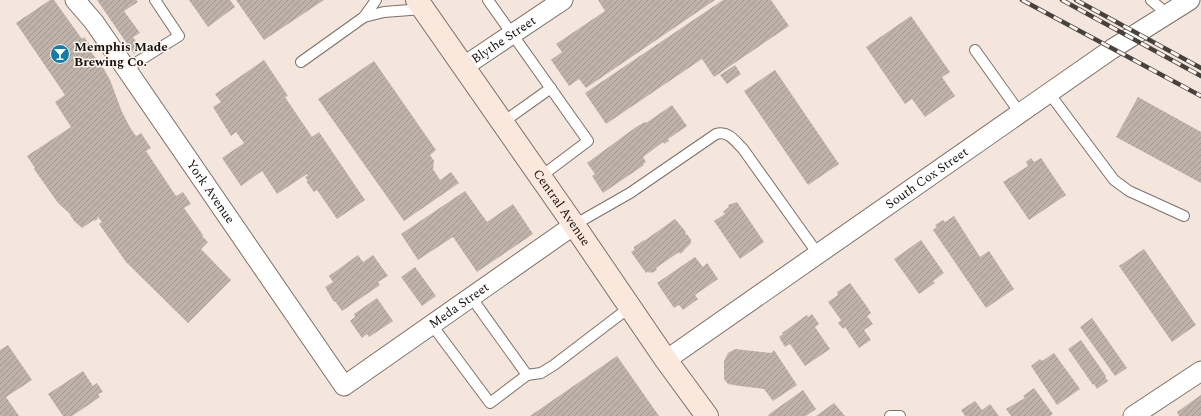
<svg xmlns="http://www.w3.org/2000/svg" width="1201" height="416" viewBox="0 0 1201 416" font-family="Spectral,serif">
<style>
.building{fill:url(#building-hatch)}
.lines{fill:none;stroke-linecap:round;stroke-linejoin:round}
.service-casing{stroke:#7c7069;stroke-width:12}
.minor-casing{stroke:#7c7069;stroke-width:21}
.secondary-casing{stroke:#7c7069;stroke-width:24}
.service{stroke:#fff;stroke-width:10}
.minor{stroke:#fff;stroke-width:19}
.secondary{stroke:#fbe8dc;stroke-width:22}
.rail-casing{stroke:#48423e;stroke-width:4.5}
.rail{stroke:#fdf4ef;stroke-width:3;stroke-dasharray:9;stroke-linecap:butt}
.labels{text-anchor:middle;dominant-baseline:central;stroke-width:3;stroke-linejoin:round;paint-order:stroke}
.street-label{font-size:13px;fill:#14100d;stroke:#fdf4ef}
.poi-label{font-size:13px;font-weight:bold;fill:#14100d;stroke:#fdf4ef;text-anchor:start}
</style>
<defs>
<pattern id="building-hatch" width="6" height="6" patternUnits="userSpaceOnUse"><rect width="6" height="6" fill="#bfb2a9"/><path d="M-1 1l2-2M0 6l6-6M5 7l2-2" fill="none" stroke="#a39890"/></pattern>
</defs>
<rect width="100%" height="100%" fill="#f4e6dd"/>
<g class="building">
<path d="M50 0H54L82 39 84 37 91 46 88 48 104 69 110 80 122 112 131 129 136 136 141 133 151 148 146 151 176 196 183 192 191 204 184 208 203 235 202 236 208 242 201 249 231 280 188 323 126 262 99 224 102 222 98 217 97 218 98 219 94 221V220L82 228 74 221 69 213 58 203 34 169 35 168 27 156 71 127 55 102 65 95 16 23Z"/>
<path d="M97 0H136L138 2 124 11 140 33 133 37 141 49 134 54Z"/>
<path d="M189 0H230L235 7 208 27Z"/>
<path d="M236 0H324L264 40Z"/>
<path d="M598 0H715L586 88 579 79 569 86 551 60 562 52 556 44 605 11Z"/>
<path d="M723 0H771L789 26 714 77 702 59 606 124 585 93Z"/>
<path d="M911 16 950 72 942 77 955 96 925 117 912 99 905 104 866 47Z"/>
<path d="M264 60 288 96 285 97 312 137 319 132 365 200 337 219 317 190 314 192 306 181H308L305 177 308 175 307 174 277 194 262 171 241 186 222 158 244 143 236 132 231 136 213 107 221 102 215 94Z"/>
<path d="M374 61 436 150 430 155 434 161 433 169 440 180 451 172 459 183 404 221 318 99Z"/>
<path d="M735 65 741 74 727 84 720 75Z"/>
<path d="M775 70 839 164 808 185 744 91Z"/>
<path d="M1138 97 1201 132V183L1116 137Z"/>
<path d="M672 105 687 126 668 139 669 141 664 144 663 142 643 157 646 162 643 164 644 165 603 193 592 176 595 174 587 163 636 127 645 122 646 123Z"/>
<path d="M1031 158 1034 162 1041 158 1066 195 1029 220 1003 182 1028 166 1026 162Z"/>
<path d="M465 191 487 222 513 204 533 234 477 272 453 237 418 260 401 234Z"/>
<path d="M737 202 764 242 740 259 714 221 725 214 723 212 729 207 728 205Z"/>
<path d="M954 216 980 257 989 251 1014 289 986 308 933 230 937 227 935 225 943 220 945 222Z"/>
<path d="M675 219 686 232 685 233 686 235 687 234 691 240V243L684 250V251L680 254 679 252 656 268 657 270 652 273V272L649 273 648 271 646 273 631 252 634 250V247L644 240V241Z"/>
<path d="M921 240 944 273 933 281 935 283 919 294 894 259Z"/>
<path d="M1144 249 1196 325 1172 342 1119 266Z"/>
<path d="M358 255 363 262 373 255 388 276 378 282 380 285 342 311 335 301 334 302 325 287 333 282 329 276Z"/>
<path d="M695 257 703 267 707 263 718 279 695 295 698 299 683 310 679 305 674 308 657 283Z"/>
<path d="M415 267 436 296 422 306 401 277Z"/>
<path d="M850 283 868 308 871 313 867 316 873 324 864 330 871 340 859 348 845 327 843 329 838 323 841 320 828 302 838 295 837 292Z"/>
<path d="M377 298 393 321 369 337 367 334 362 338 350 321 355 317 354 314Z"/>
<path d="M812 314 819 324 815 327 830 349 805 366 790 344 785 347 779 337 783 334 782 333 807 315 808 317Z"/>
<path d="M1092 318 1127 368 1115 376 1080 327Z"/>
<path d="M1081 340 1106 376 1105 377 1108 381 1097 389 1094 384 1093 385 1068 349Z"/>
<path d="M8 345 32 380 6 397 19 416H0V350Z"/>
<path d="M735 349 771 353 774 350 797 385 773 401 764 389 740 386 728 384 724 379V361L728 353Z"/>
<path d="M1054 353 1080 389 1057 405 1031 366 1040 359 1042 361Z"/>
<path d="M617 356 659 416H530Z"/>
<path d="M83 371 93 386 97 383 103 392 98 394 100 397 72 416H63L48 394Z"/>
<path d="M1034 388 1053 414 1050 416H1011L1006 409 1025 398 1023 396Z"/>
<path d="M803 390 816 409 806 416H769L768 415Z"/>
<path d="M1201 395V416H1179L1177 412Z"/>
<path d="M975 401 982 410 990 404 999 416H965L961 410Z"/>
<path d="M834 403 845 416H816Z"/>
</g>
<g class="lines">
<g class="service-casing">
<g id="service">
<path d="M488 0 588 141 540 177"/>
<path d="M1151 0 1167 14"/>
<path d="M364 17 384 12 423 9"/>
<path d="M975 50 1020 113"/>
<path d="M301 62 364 17 376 0"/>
<path d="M126 69 179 36 155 0"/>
<path d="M1049 93 1114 180 1129 191 1184 216"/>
<path d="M502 123 551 88"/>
<path d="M574 225 630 193 716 134C728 130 735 141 743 149L818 254"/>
<path d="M432 325 490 403 527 375 471 297"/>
<path d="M527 375 541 373 554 365 630 307"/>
<path d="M890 416H900"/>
</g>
</g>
<g class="minor-casing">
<g id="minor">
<path id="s1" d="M75 0 94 22 344 386 574 225"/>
<path id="s2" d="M463 67 563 0"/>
<path id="s3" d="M666 360 1112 49 1190 0"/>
<path d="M1133 416 1201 371"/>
</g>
</g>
<g class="secondary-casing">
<g id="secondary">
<path id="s4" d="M417 0 574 225 666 360 707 416"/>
</g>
</g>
<use href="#service" class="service"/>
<use href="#minor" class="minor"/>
<use href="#secondary" class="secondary"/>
<g class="rail-casing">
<g id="rail">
<path d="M1022 0 1201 96"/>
<path d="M1062 0 1201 76"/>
<path d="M1076 0 1201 68"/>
</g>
</g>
<use href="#rail" class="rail"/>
</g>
<defs>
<g id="bar-disc" transform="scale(1)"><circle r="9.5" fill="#167ba6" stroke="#fdf4ef"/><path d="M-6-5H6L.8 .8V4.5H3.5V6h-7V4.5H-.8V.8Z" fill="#fff"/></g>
</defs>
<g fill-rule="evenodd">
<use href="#bar-disc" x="60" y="54"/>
</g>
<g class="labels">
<g class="street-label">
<text stroke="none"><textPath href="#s2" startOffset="49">Blythe Street</textPath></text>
<text stroke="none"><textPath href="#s3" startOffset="318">South Cox Street</textPath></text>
<text stroke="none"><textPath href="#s1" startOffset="235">York Avenue</textPath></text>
<text stroke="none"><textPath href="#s4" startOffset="253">Central Avenue</textPath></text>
<text stroke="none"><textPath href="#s1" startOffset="611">Meda Street</textPath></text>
</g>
<g class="poi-label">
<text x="74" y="47">Memphis Made<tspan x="74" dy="15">Brewing Co.</tspan></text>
</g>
</g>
</svg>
